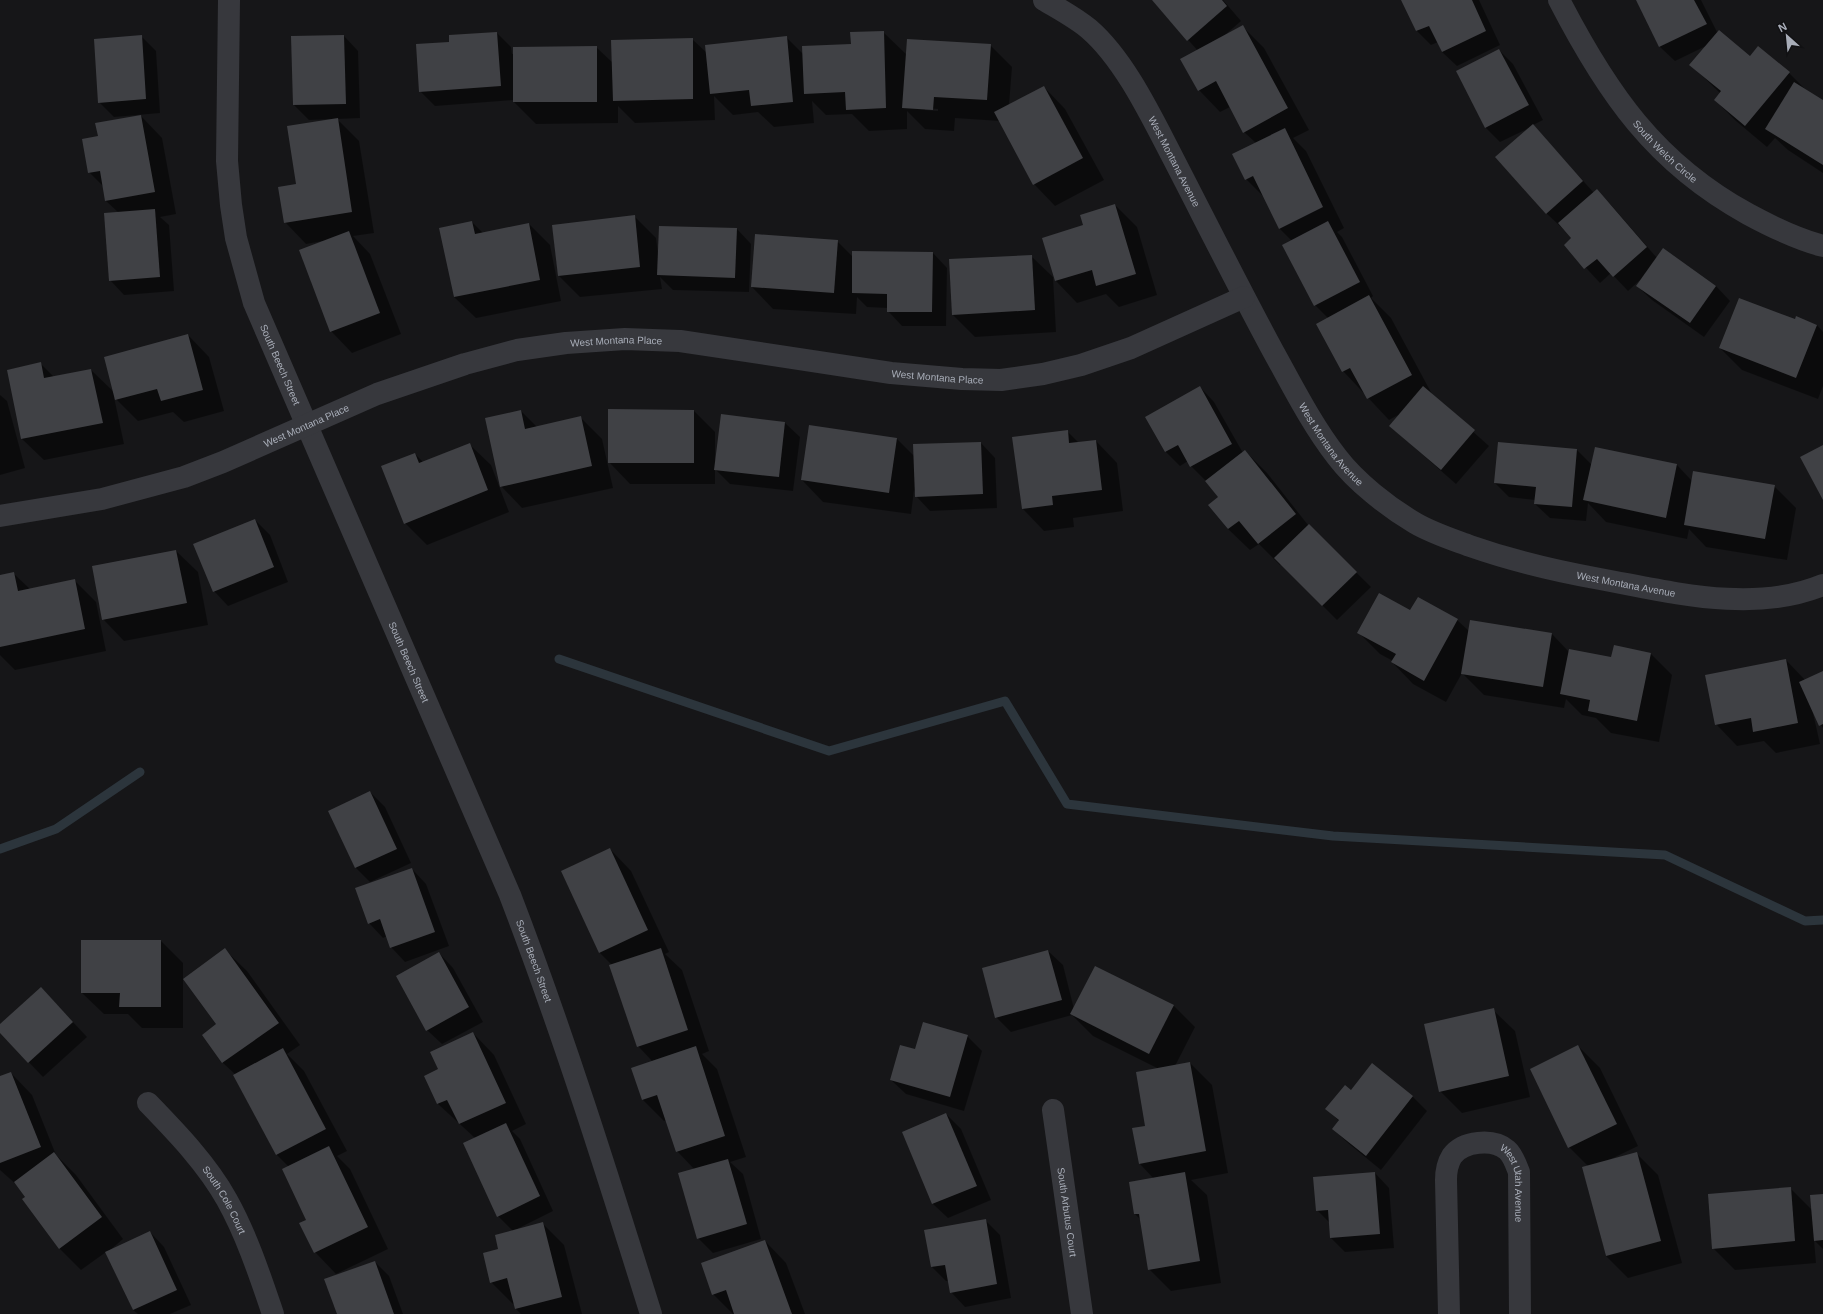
<svg xmlns="http://www.w3.org/2000/svg" width="1823" height="1314" viewBox="0 0 1823 1314" font-family="Helvetica,sans-serif">
<style>
.shadow{fill:#0007;fill-rule:evenodd}
.lines{fill:none;stroke-linecap:round;stroke-linejoin:round}
.stream{stroke:#2c353c;stroke-width:9}
.building{fill:#404145}
.street{stroke:#37383d;stroke-width:22}
.labels{text-anchor:middle;dominant-baseline:central;stroke-width:4;stroke-linejoin:round;paint-order:stroke}
.street-label{font-size:10px;fill:#a8adb8;stroke:#111113}
</style>
<rect width="100%" height="100%" fill="#161618"/>
<g class="shadow">
<path d="M1153 0H1223L1241 21 1225 35 1242 26 1264 48 1309 130 1293 138 1306 151 1344 228 1337 232 1342 237 1373 296 1371 298 1391 318 1433 396 1489 446 1456 484 1390 426 1398 415 1389 420 1343 371 1328 318 1315 305 1292 241 1279 228 1264 197 1246 179 1256 143 1244 132 1230 107 1220 112 1199 90 1198 51Z"/>
<path d="M1404 0H1479L1500 45 1457 66 1442 52 1438 42 1431 45 1417 31Z"/>
<path d="M1637 0H1701L1718 34 1750 57 1789 73 1808 92 1823 101V173L1788 150 1775 138 1767 147 1736 121 1715 100 1720 93 1691 65 1708 45 1675 61 1660 47Z"/>
<path d="M883 32 907 55 990 45 1012 67 1009 105 1044 87 1065 109 1104 180 1055 206 1034 184 1000 121 955 118 954 131 925 129 907 111V129L869 131 852 114 826 115 812 101 814 123 774 127 758 112 733 115 714 96 715 120 635 123 618 106V123L536 124 514 102V100L435 106 420 91 450 43 497 33 511 47 512 54 596 47 613 63 692 39 707 53 786 37 803 54 852 45ZM925 108 938 109V111L925 110Z"/>
<path d="M141 36 156 51 160 113 114 117 99 102Z"/>
<path d="M344 36 358 51 360 118 337 119 359 141 374 233 353 236 370 254 401 334 352 353 331 331 323 241 306 244 285 222 297 184 332 120V119L309 120 294 105 292 37Z"/>
<path d="M1499 50 1513 64 1543 120 1533 125 1594 193 1597 191 1611 205 1657 258 1716 286 1730 301 1704 337 1652 300 1637 286 1640 280 1628 291 1611 273 1600 283 1565 245 1573 238 1546 213 1531 127 1500 142 1486 128 1457 72Z"/>
<path d="M141 116 162 138 176 214 160 217 169 225 174 291 124 295 110 280 119 213 106 201 104 187 89 172 99 137Z"/>
<path d="M1115 205 1137 227 1157 295 1119 307 1106 294 1077 303 1056 281 1043 238 1084 226Z"/>
<path d="M634 216 656 238 658 254 737 229 751 244 749 292 673 290 660 277 662 289 580 297 559 276Z"/>
<path d="M472 222 483 233 529 224 550 245 561 301 476 318 454 297Z"/>
<path d="M837 241 853 257 933 253 947 268 946 326H902L888 311V308L867 307 857 297 856 314 773 309 752 287Z"/>
<path d="M1031 256 1053 277 1056 332 975 337 953 315 950 260Z"/>
<path d="M1796 317 1817 325 1823 332V386L1818 399 1742 370 1720 348 1795 320Z"/>
<path d="M188 335 209 357 224 411 184 422 173 412 138 421 114 397 124 444 44 460 22 439 8 370 40 363 54 377 91 370 115 393Z"/>
<path d="M1200 387 1214 402 1243 453 1245 451 1267 473 1308 525 1371 587 1337 620 1281 564 1280 565 1259 544 1250 550 1228 529 1220 498 1206 481 1191 466 1188 461 1180 466 1165 451Z"/>
<path d="M0 395 7 401 25 468 0 475Z"/>
<path d="M521 411 537 427 580 417 602 439 613 488 522 508 501 486Z"/>
<path d="M694 411 715 432V460H716L722 415 785 423 800 437 793 491 730 484 715 469V484H630L609 462Z"/>
<path d="M810 426 897 439 914 456 981 443 995 458 997 508 930 511 916 496 914 490 911 514 823 502 802 480Z"/>
<path d="M1067 431 1079 443 1096 441 1117 463 1123 511 1073 518 1074 527 1044 531 1023 509Z"/>
<path d="M469 444 491 465 509 512 427 545 405 523 415 454 423 462Z"/>
<path d="M1577 450 1592 465H1677L1692 481 1774 486 1796 508 1787 560 1706 547 1689 529 1687 539 1606 522 1588 503 1586 521 1550 518 1535 504V500L1509 497 1495 483Z"/>
<path d="M255 520 270 535 288 582 228 606 214 591Z"/>
<path d="M176 551 198 572 208 625 124 641 103 619Z"/>
<path d="M13 573 30 589 74 580 96 602 106 651 15 670 0 655V576Z"/>
<path d="M1411 611 1457 620 1469 631 1552 634 1569 652 1612 659 1650 653 1672 675 1659 742 1611 733 1596 718 1582 715 1566 699 1564 708 1484 695 1462 673 1446 702 1413 684 1392 662 1393 661 1380 654 1359 633Z"/>
<path d="M1786 660 1805 680 1823 672V728L1813 713 1820 744 1776 753 1764 741 1737 746 1716 724Z"/>
<path d="M370 792 385 807 411 863 370 882 356 868Z"/>
<path d="M610 849 631 871 669 952 665 954 682 970 709 1051 702 1054 717 1069 746 1157 730 1162 743 1174 761 1239 713 1253 698 1238 695 1170 677 1151 667 1120 664 1121 642 1099 653 1062 638 1046 612 965 599 952Z"/>
<path d="M412 869 426 884 449 946 405 962 391 947 387 936 383 938 369 923Z"/>
<path d="M82 941H161L183 963V1028H142L128 1014H104L82 993Z"/>
<path d="M225 950 247 971 300 1045 287 1054 304 1071 347 1151 337 1156 350 1169 388 1249 336 1274 315 1252 307 1220 289 1167 277 1155 234 1076 236 1075 223 1063 203 1035 217 1025Z"/>
<path d="M1048 951 1063 965 1074 1009 1173 1005 1195 1027 1175 1066 1190 1063 1212 1085 1228 1173 1191 1180 1207 1195 1221 1283 1171 1291 1149 1269 1141 1220 1135 1214 1154 1179 1140 1164 1159 1069 1093 1036 1072 1015 1011 1032 996 1017Z"/>
<path d="M439 953 453 968 483 1022 442 1044 427 1030Z"/>
<path d="M41 988 87 1037 43 1077 0 1032V1025Z"/>
<path d="M1493 1010 1515 1031 1530 1097 1462 1113 1440 1091Z"/>
<path d="M473 1033 494 1055 526 1124 512 1131 520 1139 553 1211 513 1231 542 1223 564 1245 582 1314H521L516 1309 515 1303 513 1304 491 1282 500 1250 513 1231 498 1216 475 1138 438 1104 439 1070Z"/>
<path d="M967 1036 982 1051 964 1111 906 1094 891 1080 916 1050Z"/>
<path d="M1578 1046 1600 1068 1638 1146 1609 1160 1636 1153 1658 1175 1682 1263 1628 1278 1606 1256 1583 1168 1588 1166 1569 1147Z"/>
<path d="M1372 1064 1413 1097 1427 1111 1381 1170 1348 1143 1333 1129 1339 1121 1327 1109 1351 1091Z"/>
<path d="M11 1073 32 1095 56 1155 76 1175 123 1239 109 1251 150 1232 164 1247 191 1305 170 1314H138L133 1310 106 1252 81 1270 59 1248 18 1186 0 1170V1077Z"/>
<path d="M946 1114 961 1129 991 1200 948 1218 933 1204 903 1133Z"/>
<path d="M1375 1173 1389 1188 1394 1248 1345 1252 1331 1238 1330 1223 1317 1210Z"/>
<path d="M1790 1188 1812 1210 1823 1195V1249L1814 1240 1816 1263 1735 1270 1713 1248Z"/>
<path d="M985 1220 1000 1235 1011 1298 965 1307 951 1292 949 1281H946L932 1267Z"/>
<path d="M765 1241 786 1263 805 1314H733L713 1294Z"/>
<path d="M375 1262 389 1276 403 1314H338Z"/>
</g>
<g class="lines">
<g class="stream">
<path d="M559 659 829 751 1005 701 1067 804 1333 836 1665 855 1805 921 1823 920"/>
<path d="M0 849 56 829 140 772"/>
</g>
</g>
<g class="building">
<path d="M1152 0H1222L1227 6 1187 41Z"/>
<path d="M1401 0H1472L1486 31 1442 52 1429 26 1416 31Z"/>
<path d="M1636 0H1694L1707 24 1659 47Z"/>
<path d="M1243 25 1288 108 1243 133 1216 81 1198 91 1180 59Z"/>
<path d="M1719 30 1750 56 1758 46 1790 72 1745 126 1714 100 1721 91 1689 65Z"/>
<path d="M884 31 886 108 846 110 845 92 804 94 802 46 851 44 850 32Z"/>
<path d="M497 32 501 86 419 92 416 44 449 42V35Z"/>
<path d="M142 35 146 99 98 103 94 39Z"/>
<path d="M344 35 346 104 293 105 291 36Z"/>
<path d="M787 36 793 102 751 106 749 90 710 94 705 45Z"/>
<path d="M693 38V99L613 101 611 40Z"/>
<path d="M907 39 991 44 987 100 934 97 933 110 902 108Z"/>
<path d="M597 46V102H513V47Z"/>
<path d="M1499 49 1529 105 1485 128 1456 71Z"/>
<path d="M1794 82 1823 100V165L1765 129Z"/>
<path d="M1044 86 1083 158 1033 185 994 112Z"/>
<path d="M141 115 155 192 105 201 100 171 88 173 82 139 98 136 95 123Z"/>
<path d="M338 118 352 212 284 223 278 187 296 184 287 126Z"/>
<path d="M1533 124 1583 181 1546 214 1495 157Z"/>
<path d="M1285 128 1323 207 1279 229 1253 176 1245 180 1232 154Z"/>
<path d="M1597 189 1647 247 1613 277 1597 259 1584 269 1564 245 1571 238 1558 223Z"/>
<path d="M1115 204 1136 274 1096 286 1092 270 1055 281 1042 238 1083 225 1080 215Z"/>
<path d="M155 209 160 277 109 281 104 213Z"/>
<path d="M635 215 640 267 558 276 552 225Z"/>
<path d="M472 221 475 234 529 223 540 280 454 297 439 228Z"/>
<path d="M1328 221 1360 282 1314 306 1282 245Z"/>
<path d="M659 226 737 228 735 278 657 275Z"/>
<path d="M349 231 380 313 330 332 299 250Z"/>
<path d="M755 234 838 240 834 293 751 287Z"/>
<path d="M1663 248 1716 286 1690 323 1636 286Z"/>
<path d="M852 251 933 252 932 312H887V294L852 293Z"/>
<path d="M1032 255 1035 310 952 315 949 259Z"/>
<path d="M1369 295 1412 375 1367 399 1350 368 1342 372 1316 324Z"/>
<path d="M1739 298 1795 319 1796 316 1817 325 1796 378 1719 348Z"/>
<path d="M188 334 203 390 161 401 157 389 115 400 104 357Z"/>
<path d="M41 362 44 378 91 369 103 423 21 439 7 370Z"/>
<path d="M1200 386 1232 444 1190 467 1178 445 1165 452 1145 417Z"/>
<path d="M1423 386 1475 430 1441 470 1389 426Z"/>
<path d="M608 409 694 410V463H608Z"/>
<path d="M521 410 525 429 581 416 592 466 500 487 485 418Z"/>
<path d="M721 414 785 422 779 477 714 470Z"/>
<path d="M809 425 897 438 889 493 801 480Z"/>
<path d="M1068 430 1069 443 1096 440 1102 490 1052 496 1053 505 1022 509 1012 437Z"/>
<path d="M981 442 983 494 915 497 913 444Z"/>
<path d="M1498 442 1577 449 1572 507 1534 504 1536 487 1494 483Z"/>
<path d="M470 443 488 490 404 524 381 466 415 453 419 463Z"/>
<path d="M1823 445V500L1800 457Z"/>
<path d="M1595 447 1677 464 1666 518 1583 500Z"/>
<path d="M1245 450 1296 514 1258 544 1239 521 1228 529 1208 505 1218 497 1205 481Z"/>
<path d="M1693 471 1775 485 1765 539 1684 525Z"/>
<path d="M255 519 274 567 213 592 193 544Z"/>
<path d="M1309 524 1357 572 1322 606 1274 558Z"/>
<path d="M176 550 187 603 102 620 92 566Z"/>
<path d="M14 572 18 591 75 579 85 629 0 647V575Z"/>
<path d="M1379 593 1410 610 1418 597 1458 619 1424 681 1391 662 1396 654 1357 633Z"/>
<path d="M1470 620 1552 633 1543 687 1461 674Z"/>
<path d="M1614 645 1651 653 1637 721 1588 711 1590 700 1560 694 1569 649 1611 657Z"/>
<path d="M1786 659 1798 723 1753 732 1751 718 1715 725 1705 675Z"/>
<path d="M1823 671V724L1819 726 1799 682Z"/>
<path d="M370 791 397 849 355 868 328 811Z"/>
<path d="M610 848 648 930 599 953 561 871Z"/>
<path d="M412 868 435 932 390 948 380 919 368 924 355 888Z"/>
<path d="M81 940H161V1007H119L120 993H81Z"/>
<path d="M225 948 279 1023 222 1063 202 1035 216 1024 183 979Z"/>
<path d="M661 948 688 1030 637 1047 609 965Z"/>
<path d="M1048 950 1062 1000 995 1018 982 968Z"/>
<path d="M439 952 469 1007 426 1031 396 976Z"/>
<path d="M1095 966 1174 1005 1149 1054 1070 1014Z"/>
<path d="M41 987 73 1022 28 1063 0 1033V1024Z"/>
<path d="M1494 1008 1509 1076 1439 1092 1424 1024Z"/>
<path d="M923 1022 968 1035 950 1097 890 1080 900 1045 915 1049Z"/>
<path d="M473 1032 506 1103 459 1124 447 1100 437 1104 424 1076 438 1069 430 1052Z"/>
<path d="M1578 1045 1617 1124 1568 1148 1530 1069Z"/>
<path d="M696 1046 725 1136 676 1152 657 1095 642 1100 631 1068Z"/>
<path d="M283 1048 326 1129 276 1155 233 1075Z"/>
<path d="M1190 1062 1206 1151 1139 1164 1132 1128 1145 1126 1136 1072Z"/>
<path d="M1372 1063 1413 1096 1366 1156 1332 1129 1339 1120 1325 1109 1345 1085 1351 1090Z"/>
<path d="M11 1072 41 1147 0 1163V1076Z"/>
<path d="M946 1113 977 1186 932 1204 902 1132Z"/>
<path d="M506 1123 540 1196 497 1217 463 1143Z"/>
<path d="M329 1146 368 1227 314 1253 299 1223 306 1220 282 1169Z"/>
<path d="M54 1152 102 1217 59 1249 22 1199 25 1197 14 1182Z"/>
<path d="M1637 1152 1661 1241 1606 1256 1582 1167Z"/>
<path d="M728 1159 747 1224 697 1239 678 1173Z"/>
<path d="M1185 1172 1200 1261 1148 1270 1139 1214H1134L1129 1182Z"/>
<path d="M1375 1172 1380 1234 1330 1238 1328 1210 1316 1211 1313 1177Z"/>
<path d="M1791 1187 1795 1241 1712 1249 1708 1194Z"/>
<path d="M1823 1194V1240L1814 1241 1810 1195Z"/>
<path d="M986 1219 997 1284 950 1293 945 1265 931 1267 924 1230Z"/>
<path d="M543 1222 562 1297 515 1309 507 1278 490 1283 483 1253 498 1249 495 1235Z"/>
<path d="M150 1231 177 1290 133 1310 105 1252Z"/>
<path d="M765 1240 792 1314H734L726 1290 712 1295 701 1263Z"/>
<path d="M375 1261 394 1314H337L324 1279Z"/>
</g>
<g class="lines">
<g class="street">
<path id="s1" d="M229 0 227 161 231 205 236 238 254 303 510 895C563 1033 607 1173 651 1314"/>
<path id="s2" d="M1044 0C1059 9 1076 18 1089 29 1125 60 1152 118 1174 160 1207 224 1239 288 1273 351 1293 387 1312 425 1337 457 1356 482 1388 507 1415 523 1432 533 1451 539 1470 546 1513 561 1555 571 1600 579 1672 592 1753 614 1823 585"/>
<path id="s3" d="M1559 0C1607 93 1655 163 1748 214 1772 227 1797 239 1823 246"/>
<path id="s4" d="M0 516 102 499 184 477 223 462 377 394 465 364 517 350 566 343 625 339 680 341 891 373 962 379 1001 380 1043 374 1081 365 1131 348 1244 297"/>
<path id="s5" d="M148 1103C177 1133 207 1164 227 1200 247 1236 260 1276 273 1314"/>
<path id="s6" d="M1053 1110 1082 1314"/>
<path id="s7" d="M1449 1314 1446 1180C1446 1171 1447 1164 1452 1156 1463 1141 1493 1138 1507 1150 1513 1155 1516 1165 1519 1172L1520 1314"/>
</g>
</g>
<g class="labels">
<g class="street-label">
<text stroke="none"><textPath href="#s3" startOffset="186">South Welch Circle</textPath></text>
<text stroke="none"><textPath href="#s2" startOffset="212">West Montana Avenue</textPath></text>
<text stroke="none"><textPath href="#s4" startOffset="645">West Montana Place</textPath></text>
<text stroke="none"><textPath href="#s1" startOffset="373">South Beech Street</textPath></text>
<text stroke="none"><textPath href="#s4" startOffset="969">West Montana Place</textPath></text>
<text stroke="none"><textPath href="#s4" startOffset="321">West Montana Place</textPath></text>
<text stroke="none"><textPath href="#s2" startOffset="536">West Montana Avenue</textPath></text>
<text stroke="none"><textPath href="#s2" startOffset="873">West Montana Avenue</textPath></text>
<text stroke="none"><textPath href="#s1" startOffset="697">South Beech Street</textPath></text>
<text stroke="none"><textPath href="#s1" startOffset="1021">South Beech Street</textPath></text>
<text stroke="none"><textPath href="#s7" startOffset="254">West Utah Avenue</textPath></text>
<text stroke="none"><textPath href="#s5" startOffset="124">South Cole Court</textPath></text>
<text stroke="none"><textPath href="#s6" startOffset="103">South Arbutus Court</textPath></text>
</g>
</g>
<g transform="translate(1787 36) rotate(333)" stroke="#111113" stroke-width="3" paint-order="stroke">
<path d="M0-3L7 15L0 10L-7 15Z" fill="#a8adb8"/>
<text y="-6" font-size="11" font-weight="bold" text-anchor="middle" fill="#a8adb8">N</text>
</g>
</svg>
